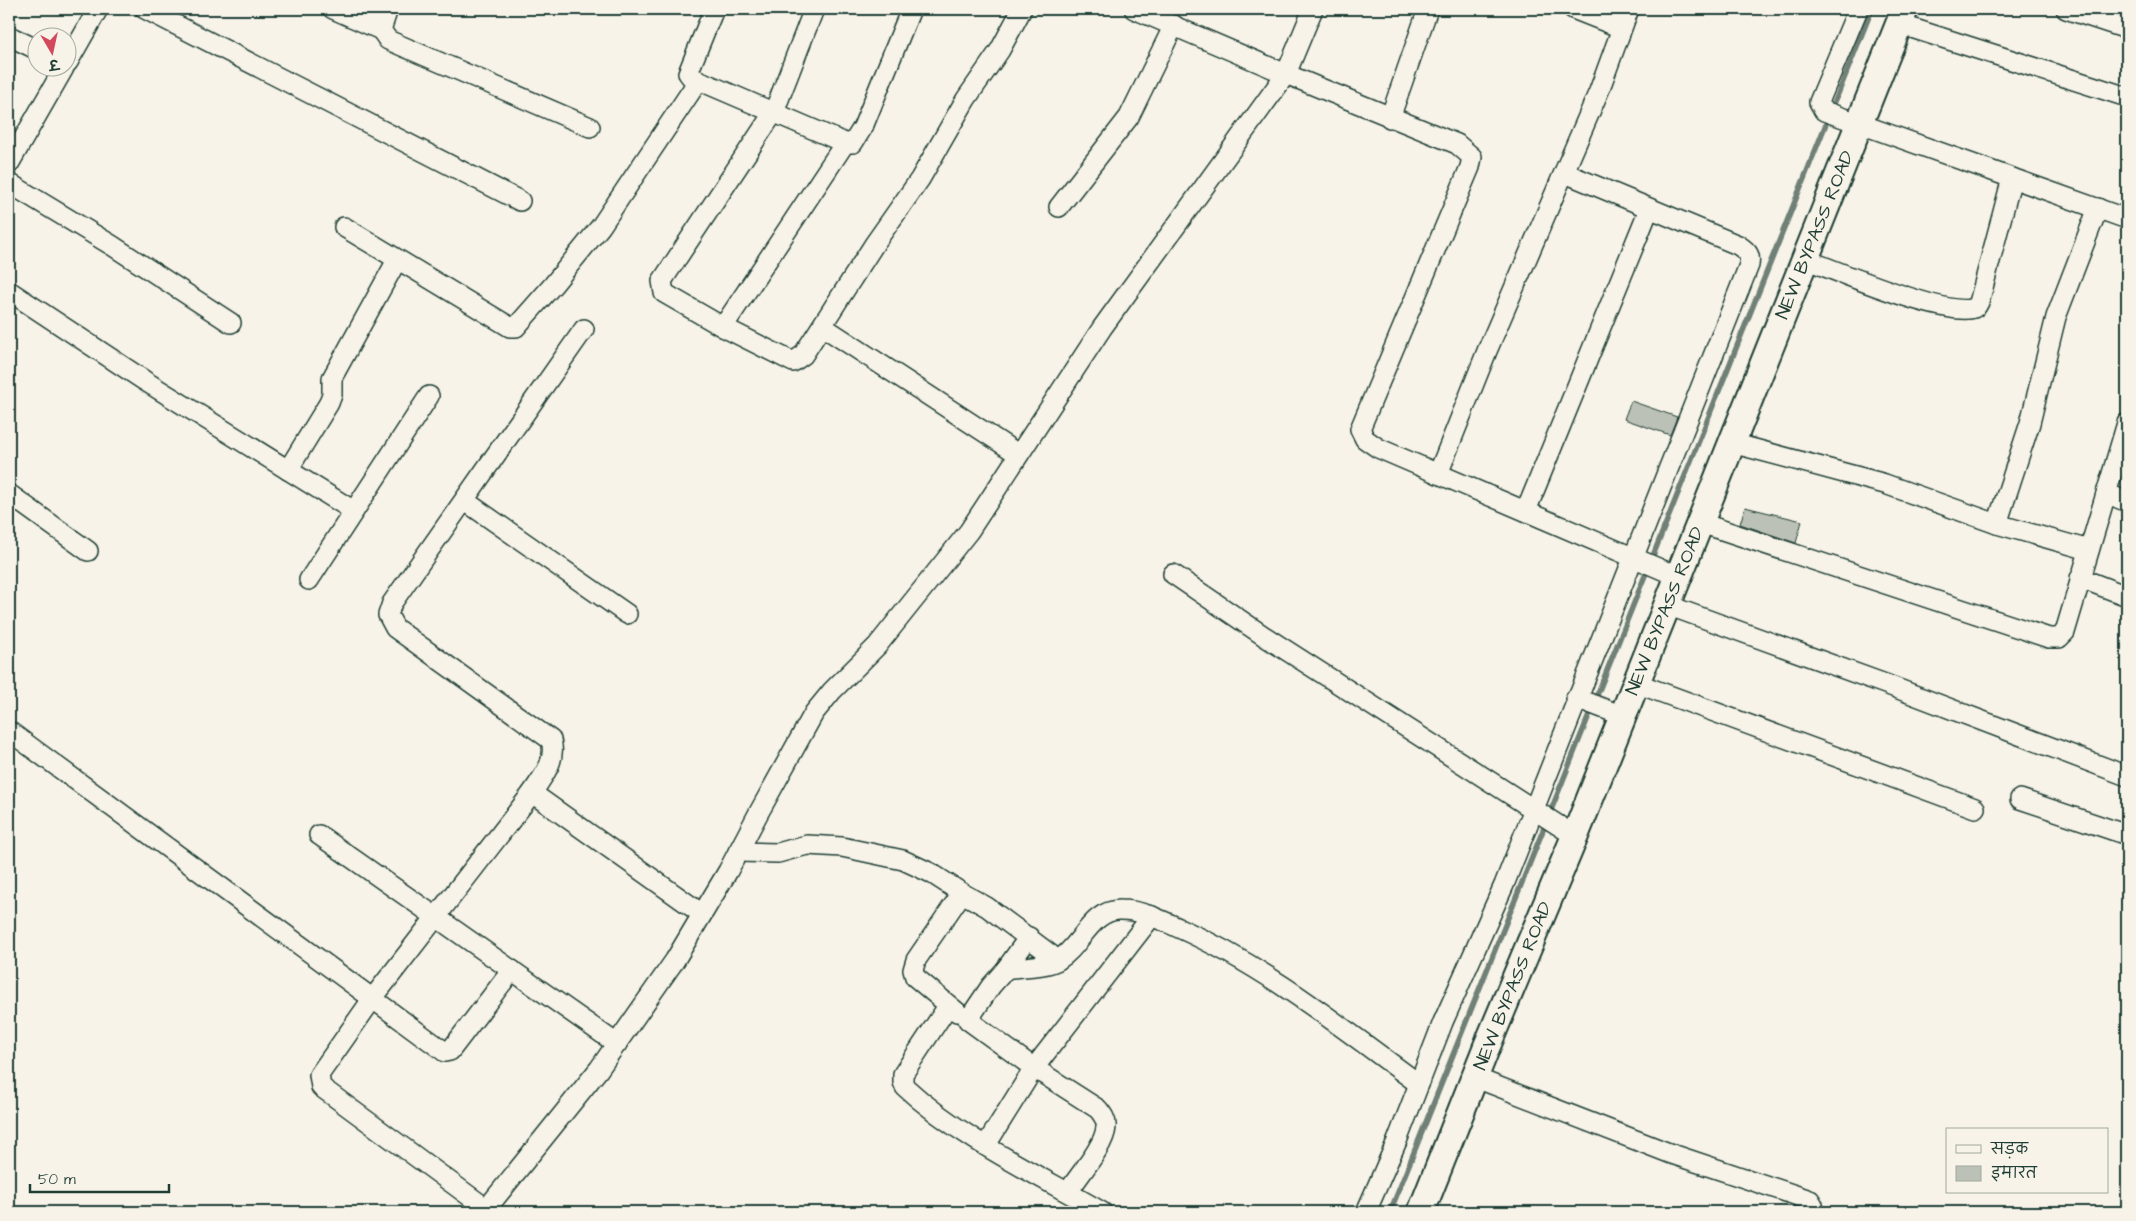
<svg xmlns="http://www.w3.org/2000/svg" width="2136" height="1221" viewBox="0 0 2136 1221" font-family="'Architects Daughter','Playpen Sans Deva',sans-serif">
<style>
.lines{fill:none;stroke-linecap:round;stroke-linejoin:round}
.stream{stroke:#6f8077;stroke-width:5.5}
.building{fill:#bbc1b6;stroke:#1f3d34}
.minor-casing{stroke:#1f3d34;stroke-width:22}
.secondary-casing{stroke:#1f3d34;stroke-width:30}
.minor{stroke:#f7f3e8;stroke-width:19}
.secondary{stroke:#f7f3e8;stroke-width:26}
.labels{text-anchor:middle;dominant-baseline:central;stroke-width:4;stroke-linejoin:round;paint-order:stroke}
.street-label{font-size:19px;fill:#1f3d34;stroke:#f7f3e8}
</style>
<rect width="100%" height="100%" fill="#f7f3e8"/>
<filter id="ink" filterUnits="userSpaceOnUse"><feTurbulence type="fractalNoise" baseFrequency=".02" numOctaves="2"/><feDisplacementMap in="SourceGraphic" scale="10" xChannelSelector="R" yChannelSelector="G"/><feConvolveMatrix kernelMatrix="1 2 1 2 8 2 1 2 1" color-interpolation-filters="sRGB"/></filter>
<g filter="url(#ink)">
<g class="lines">
<path class="stream" d="M1390 1212 1872 9"/>
</g>
<g class="building">
<path d="M1631 401 1677 417 1670 435 1624 419Z"/>
<path d="M1745 507 1802 521 1796 543 1740 524Z"/>
</g>
<g class="lines">
<g class="minor-casing">
<g id="minor">
<path d="M145 9 520 201"/>
<path d="M333 9 381 30"/>
<path d="M388 9 381 30 388 40 590 127"/>
<path d="M714 9 688 73 691 77 845 143H853L863 127 911 9"/>
<path d="M814 9 774 112 662 281 664 293 723 327 793 362 803 355 875 243 920 179 966 99 1000 50 1022 9"/>
<path d="M1313 9 1286 74 1457 144 1472 157 1470 167 1360 429 1365 439 1378 448 1679 577"/>
<path d="M1573 9 1621 28"/>
<path d="M1858 9 1819 102 1824 111 2127 219"/>
<path d="M2066 9 2127 29"/>
<path d="M1899 24 2127 97"/>
<path d="M9 36 38 50"/>
<path d="M68 62 98 9"/>
<path d="M1390 118 1428 9"/>
<path d="M9 164 64 68"/>
<path d="M9 183 113 246 231 323"/>
<path d="M1059 207 1129 117 1174 25"/>
<path d="M344 227 510 327H516L553 285 601 226 698 81"/>
<path d="M1805 259C1834 270 1948 318 1974 308 1978 306 1979 303 1980 299L2012 178"/>
<path d="M9 291 145 381 354 511"/>
<path d="M822 326 1018 454"/>
<path d="M723 327 845 143"/>
<path d="M1732 443 1885 484 1997 524"/>
<path d="M288 470 329 403 332 395V378L397 260"/>
<path d="M1438 474 1487 351 1599 91 1629 9"/>
<path d="M2106 493 2127 502"/>
<path d="M9 494 88 551"/>
<path d="M465 501 627 614"/>
<path d="M1526 511 1649 209"/>
<path d="M1701 523 2049 638H2059L2065 632 2127 423"/>
<path d="M2089 550 1997 524 2030 423 2056 317 2098 208"/>
<path d="M1173 574 1264 636 1575 836"/>
<path d="M2080 578 2127 596"/>
<path d="M309 580 429 396"/>
<path d="M1667 605 1888 685 2127 776"/>
<path d="M1636 683 1975 808"/>
<path d="M1576 698 1623 716"/>
<path d="M9 731 445 1052 450 1051 512 970"/>
<path d="M532 793 702 914"/>
<path d="M2020 799 2127 835"/>
<path d="M319 835 617 1044"/>
<path d="M738 852 778 853 807 845 842 847 903 860 931 873 962 893"/>
<path d="M1006 969 1029 937"/>
<path d="M948 1006 903 1074V1082L905 1087C961 1139 1037 1174 1102 1212"/>
<path d="M957 1012 915 977 913 970 916 960 962 893 987 907 1058 960"/>
<path d="M1476 1078 1669 1153 1810 1200 1813 1205 1812 1212"/>
<path d="M986 1145 1034 1068 1152 916"/>
<path d="M1068 1192C1078 1176 1105 1146 1106 1127 1107 1120 1102 1114 1098 1109L1034 1068 968 1020 991 986 1006 969C1023 966 1043 968 1058 960 1081 947 1091 909 1121 910 1141 910 1161 920 1179 928 1267 967 1342 1028 1419 1084"/>
<path d="M487 1209 321 1087 319 1075 373 998 532 793C543 776 557 761 551 740L395 628 388 615 392 603 584 329"/>
<path d="M484 1212 599 1069 675 960 728 871 758 814 814 713 832 691 877 646 969 531 1102 328 1286 74 1134 9"/>
<path d="M1366 1212 1397 1141 1443 1022 1504 885 1749 265C1751 254 1747 251 1738 245L1565 173"/>
</g>
</g>
<g class="secondary-casing">
<path id="secondary" d="M1421 1212 1487 1046 1575 836 1905 9"/>
</g>
<use href="#minor" class="minor"/>
<use href="#secondary" class="secondary"/>
</g>
</g>
<g class="labels">
<g class="street-label">
<text transform="translate(1815 235) rotate(-68)">NEW BYPASS ROAD</text>
<text transform="translate(1665 611) rotate(-68)">NEW BYPASS ROAD</text>
<text transform="translate(1513 986) rotate(-68)">NEW BYPASS ROAD</text>
</g>
</g>
<rect width="2136" height="1221" fill="none" stroke="#f7f3e8" stroke-width="30"/>
<rect x="15" y="15" width="2106" height="1191" fill="none" stroke="#1f3d34" stroke-width="2" filter="url(#ink)"/>
<rect x="1946" y="1128" width="162" height="65" fill="#f7f3e8" stroke="#a1aaa0"/>
<rect x="1956" y="1145" width="25" height="8" fill="#f7f3e8" stroke="#a1aaa0"/>
<text x="1991" y="1154" font-size="15" fill="#1f3d34">सड़क</text>
<rect x="1956" y="1166" width="25" height="15" fill="#bbc1b6" stroke="#a1aaa0"/>
<text x="1991" y="1178" font-size="15" fill="#1f3d34">इमारत</text>
<g transform="translate(52 52) rotate(171)"><circle r="24" fill="#f7f3e8" stroke="#a1aaa0"/>
<path d="M0-4L9 19L0 12L-9 19Z" fill="#d1495b"/>
<text y="-8" font-size="14" font-weight="bold" text-anchor="middle" fill="#1f3d34">उ</text>
</g>
<path d="M30 1184v8h139v-8" fill="none" stroke="#1f3d34" stroke-width="2.5"/>
<text x="38" y="1184" font-size="15" fill="#1f3d34" stroke="#f7f3e8" stroke-width="4" paint-order="stroke">50 m</text>
</svg>
